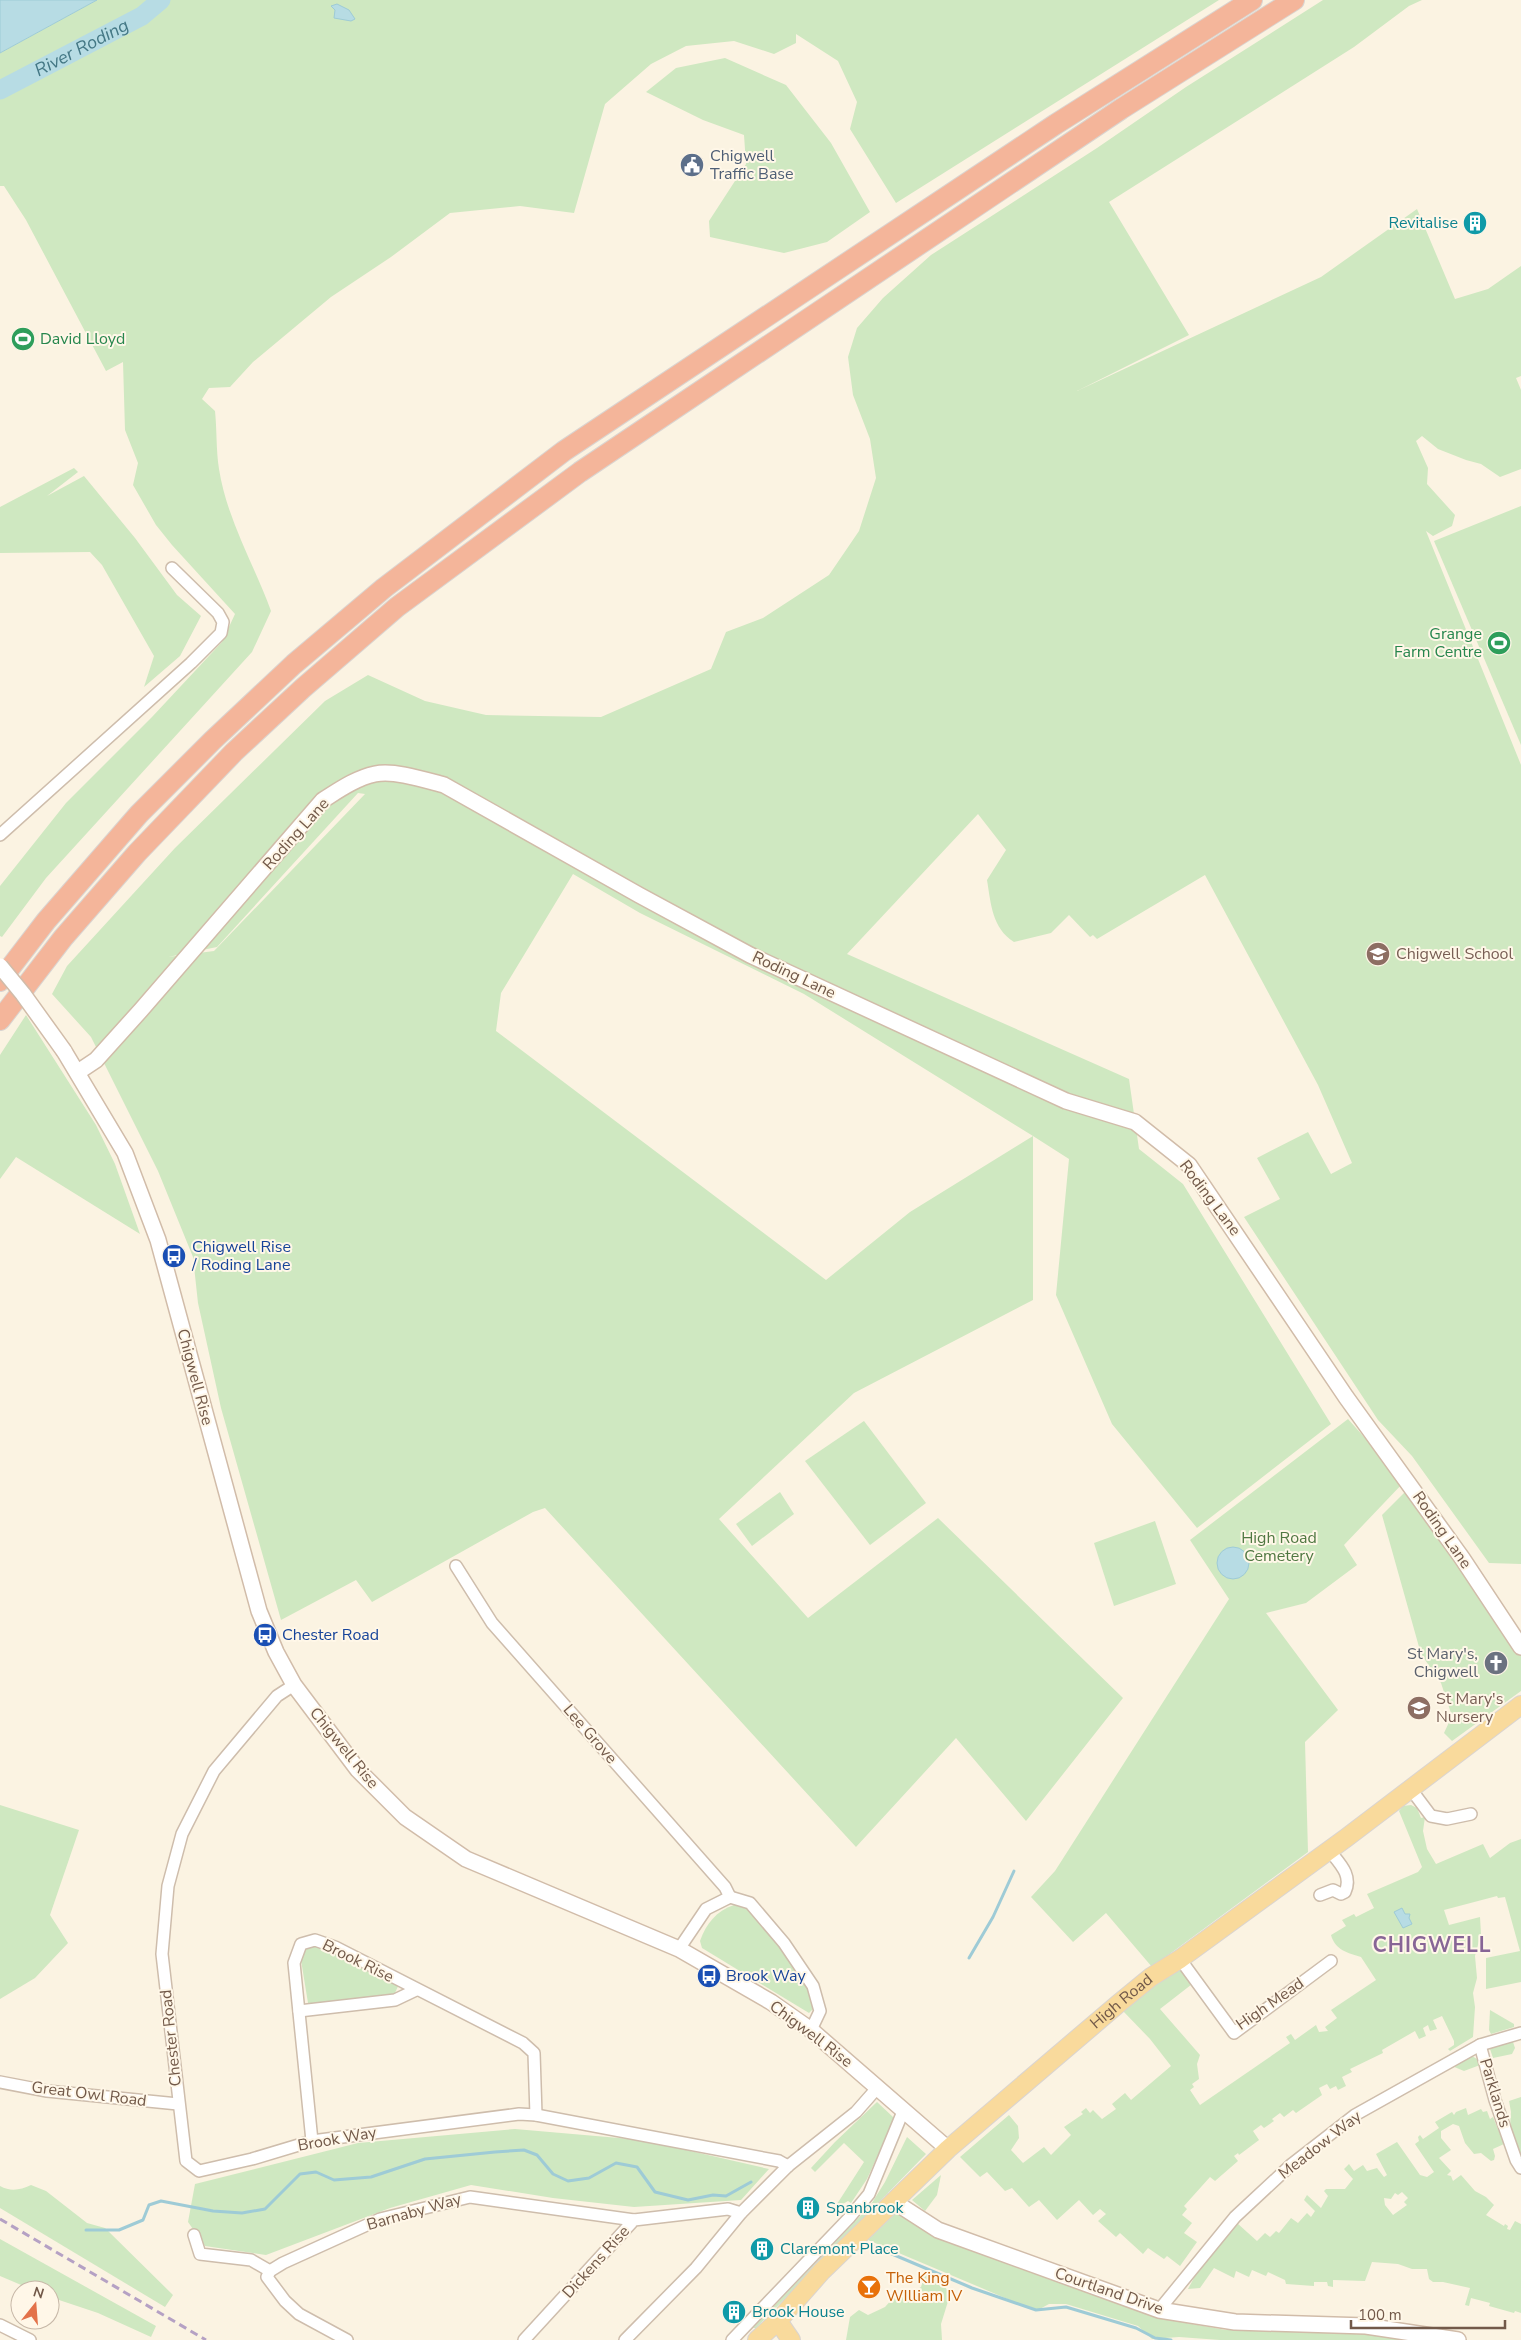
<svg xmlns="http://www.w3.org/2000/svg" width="1521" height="2340" viewBox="0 0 1521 2340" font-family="'Nunito Sans',sans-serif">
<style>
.green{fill:#cfe8c1;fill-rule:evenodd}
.water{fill:#b7dce4;stroke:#9ecbd6}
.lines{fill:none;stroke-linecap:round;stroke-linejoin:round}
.stream{stroke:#9ecbd6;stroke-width:3}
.river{stroke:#b7dce4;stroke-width:19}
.street-casing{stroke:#cebdac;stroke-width:14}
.secondary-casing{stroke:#d1bca9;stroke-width:18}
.primary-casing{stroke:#dad4d0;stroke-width:20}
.highway-casing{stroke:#dad4d0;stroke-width:22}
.street{stroke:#fff;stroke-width:11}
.secondary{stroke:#fff;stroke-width:15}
.primary{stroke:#f9da9c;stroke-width:18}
.highway{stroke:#f4b59a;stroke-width:20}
.rail{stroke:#b5a1c4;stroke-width:3;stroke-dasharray:8 5;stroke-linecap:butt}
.secondary-bridge-casing{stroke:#d1bca9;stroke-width:18;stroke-linecap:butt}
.secondary-bridge{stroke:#fff;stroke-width:15}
.labels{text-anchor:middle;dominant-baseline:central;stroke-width:4;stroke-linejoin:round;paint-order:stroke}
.service-label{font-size:16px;fill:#4e5e75;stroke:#fff7e8;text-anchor:start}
.culture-label{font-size:16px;fill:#0d838f;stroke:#fff7e8;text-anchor:start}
.leisure-label{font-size:16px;fill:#27864d;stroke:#fff7e8;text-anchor:start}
.street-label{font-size:16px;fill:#725949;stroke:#fff7e8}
.education-label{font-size:16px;fill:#785e54;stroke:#fff7e8;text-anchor:start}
.transit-label{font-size:16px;fill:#164399;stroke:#fff7e8;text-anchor:start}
.park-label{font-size:16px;fill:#507842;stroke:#fff7e8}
.worship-label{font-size:16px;fill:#5b616d;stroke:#fff7e8;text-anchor:end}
.food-label{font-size:16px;fill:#c56008;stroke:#fff7e8;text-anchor:start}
.water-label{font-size:18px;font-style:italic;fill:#447885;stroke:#fff7e8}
.district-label{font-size:21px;font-weight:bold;letter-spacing:1px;fill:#876596;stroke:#fff7e8}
</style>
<rect width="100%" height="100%" fill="#fbf3e2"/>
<g class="green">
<path d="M97 0H1219L896 203 850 129 857 102 838 61 796 34V43L774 54 734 41 686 46 651 64 605 104 574 213 520 206 450 213 391 257 331 297 253 362 230 387 209 388 202 399 215 411C217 430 216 450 219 469 227 520 254 564 271 611L252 652 46 878 2 937 0 936V886L66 803 152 717 222 642 235 614 172 545 156 525 133 485 138 463 125 430 123 362 106 371 26 220 4 186H0V53Z"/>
<path d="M1323 0H1422L1409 6 1354 47 1109 202 1189 335 1077 391 1321 277 1417 209 1455 299 1488 289 1521 266V376L1516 378 1521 390V469L1500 477 1481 464 1466 460 1438 449 1422 436 1416 441 1428 468 1427 484 1455 515 1452 526 1433 536 1426 531 1521 765V1564L1489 1563 1412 1456 1378 1420 1244 1217 1280 1199 1257 1158 1308 1132 1331 1174 1352 1163 1318 1085 1205 875 1097 939 1093 935 1090 937 1069 915 1051 933 1014 942C992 928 991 904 987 880L1006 850 978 814 847 954 1129 1079 1139 1149 1183 1184 1331 1424 1197 1528 1112 1424 1056 1295 1069 1159 1033 1136V1300L854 1393 719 1519 808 1618 938 1518 1123 1698 1026 1821 956 1738 856 1847 545 1508 533 1512 372 1602 356 1580 281 1620 221 1408 198 1303 193 1257 158 1171 91 1037 52 994 67 966 175 848 325 701 368 675 425 701 486 715 601 717 711 669 726 632 763 618 829 575 859 531 876 478 870 439 853 395 848 357 857 328 883 298 931 255 1097 148 1186 87ZM358 793 365 794 214 951 168 957 217 947ZM573 874 640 913 804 994 1033 1136 910 1212 826 1280 496 1031 501 993Z"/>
<path d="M725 58 786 85 831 143 870 212 827 242 784 253 710 237 709 221 746 164 744 135 703 120 646 92 676 68Z"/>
<path d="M74 468 78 472 47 496 84 476 135 538 177 595 201 616 180 656 144 687 154 656 102 565 90 552 0 553V507Z"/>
<path d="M1521 506V745L1434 541Z"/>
<path d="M26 1015 96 1125 115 1164 140 1234 16 1157 0 1179V1055Z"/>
<path d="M1348 1419 1404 1482 1344 1545 1357 1565 1306 1603 1266 1613 1338 1710 1305 1742 1308 1852 1152 1967 1106 1913 1073 1942 1031 1897 1055 1871 1229 1599 1190 1540Z"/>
<path d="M864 1421 926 1503 870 1545 805 1461Z"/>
<path d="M1409 1488 1521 1655V1691L1452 1741 1444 1733 1452 1716 1441 1683 1421 1654 1382 1515Z"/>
<path d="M780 1492 794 1514 752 1546 736 1524Z"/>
<path d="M1155 1521 1176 1584 1114 1606 1094 1543Z"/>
<path d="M0 1805 79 1830 50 1915 68 1943 35 1978 0 1999Z"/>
<path d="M1411 1805 1417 1808 1421 1818 1425 1817 1423 1831 1427 1849 1436 1864 1483 1844 1490 1858 1510 1843 1521 1839V1982L1486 1989V1958L1520 1951 1505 1897 1498 1898 1497 1896 1444 1910 1449 1925 1480 1917 1481 1934 1475 1956 1477 1978 1473 1993 1475 2007 1473 2037 1450 2051 1448 2049 1454 2045V2041L1442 2016 1433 2020 1437 2029 1430 2031 1428 2025 1423 2028 1426 2036 1419 2039 1415 2031 1382 2050 1383 2053 1350 2069 1352 2072 1342 2077 1346 2086 1338 2090 1336 2086 1330 2089 1327 2084 1319 2088 1322 2095 1296 2113 1293 2110 1284 2117 1280 2113 1272 2119 1274 2121 1264 2128 1261 2125 1253 2131 1259 2140 1239 2155 1238 2153 1234 2156 1238 2161 1215 2181 1210 2177 1184 2206 1187 2209 1182 2215 1192 2223 1184 2233 1197 2242 1180 2266 1167 2256 1164 2259 1148 2248 1143 2254 1120 2233 1116 2237 1098 2221 1106 2214 1100 2209 1093 2215 1079 2200 1057 2220 1039 2200 1029 2207 1012 2188 1005 2191 987 2172 980 2177 960 2157 1009 2115 1018 2126 1019 2138 1011 2150 1023 2163 1044 2147 1051 2155 1071 2135 1064 2127 1083 2114 1081 2112 1086 2108 1090 2113 1093 2110 1102 2119 1116 2109 1112 2104 1125 2093 1131 2100 1171 2066 1150 2039 1123 2011 1182 1962 1196 1981 1160 2009 1200 2055 1197 2064 1199 2079 1192 2084 1194 2087 1190 2090 1200 2105 1290 2043 1286 2037 1291 2034 1295 2040 1316 2025 1319 2032 1328 2031 1325 2027 1337 2018 1331 2010 1376 1980 1361 1957C1348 1953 1335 1950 1331 1935L1346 1926 1342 1920 1354 1914 1356 1917 1374 1908 1367 1894 1418 1872 1422 1867 1399 1811 1403 1806Z"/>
<path d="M734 1905 747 1909 780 1944 810 1987 815 2007 809 2013 702 1948 700 1941C706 1924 716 1911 734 1905Z"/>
<path d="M315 1940 400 1982 394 1995 317 2006 308 2003 300 1954 304 1945Z"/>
<path d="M1490 2010 1514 2024V2027L1491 2034 1489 2030Z"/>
<path d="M1512 2039 1515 2048 1512 2054 1493 2058 1490 2049 1491 2045Z"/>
<path d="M1470 2055 1477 2059 1480 2065 1464 2071 1452 2066Z"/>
<path d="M1521 2097V2157L1510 2126 1511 2112 1509 2101Z"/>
<path d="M877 2102 893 2117V2122L867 2179 851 2203 848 2201 841 2205 837 2204 864 2162 844 2143 815 2172 811 2168 835 2142Z"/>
<path d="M1466 2108 1468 2115 1481 2109 1483 2112 1487 2111 1490 2119 1493 2117 1504 2144 1493 2149 1495 2156 1494 2160 1491 2161 1481 2153 1474 2154 1465 2143 1459 2126 1453 2124 1441 2131V2138L1451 2150 1439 2158 1451 2171 1447 2175 1451 2176 1453 2181 1461 2175 1475 2191 1486 2197 1494 2205 1486 2215 1504 2226 1505 2224 1508 2226 1507 2229 1510 2230 1515 2221 1521 2224V2313L1515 2311 1514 2313 1489 2306 1490 2303 1471 2298 1469 2306 1465 2305 1470 2288 1443 2282H1433L1429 2279 1427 2269H1412L1398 2264 1372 2262 1365 2281 1333 2280V2287L1328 2286 1327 2282H1314V2286L1286 2284 1285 2280 1268 2272 1266 2276 1252 2270 1249 2277 1236 2271 1234 2278 1214 2268 1200 2288 1188 2289 1195 2276 1237 2223 1257 2241 1265 2233 1270 2237 1276 2231 1279 2233 1291 2218 1298 2223 1307 2213 1311 2217 1315 2211 1304 2200 1307 2195 1321 2208 1328 2196 1324 2191 1326 2189H1345L1353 2179 1344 2169 1349 2164 1354 2171 1363 2165 1367 2171 1377 2168 1384 2177 1387 2175 1376 2154 1397 2142 1420 2175 1427 2177 1434 2172 1415 2144 1419 2141 1418 2137 1420 2135 1423 2139 1439 2128 1435 2122 1452 2112 1454 2115 1456 2112ZM1402 2192 1408 2198 1404 2202 1407 2205 1393 2215 1385 2205 1384 2198 1391 2199 1395 2193 1398 2195Z"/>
<path d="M515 2129 642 2140 769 2169 741 2200 634 2207 553 2198 471 2185 390 2208 266 2255 205 2246 188 2222 195 2184 358 2143Z"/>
<path d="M907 2137 926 2154 756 2328H753L870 2206 885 2182Z"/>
<path d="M941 2175 937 2195 925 2211 912 2200Z"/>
<path d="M31 2185 46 2191 87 2223 105 2228 173 2295 165 2307 0 2208V2186C11 2192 20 2190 31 2185Z"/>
<path d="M900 2209 925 2230 1164 2319 1226 2330 1344 2329 1420 2340H1220L1179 2337 1152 2339 1138 2326 1066 2304H1049L1036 2311 868 2240Z"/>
<path d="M0 2239 156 2326 151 2337 98 2313 50 2297V2290H33L0 2276Z"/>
<path d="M925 2274 939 2277 950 2295 941 2324 942 2340H846L850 2317 859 2310 868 2315 885 2307 894 2297 907 2296 921 2287Z"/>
</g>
<g class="water">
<path d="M0 0H97L0 53Z"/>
<path d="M337 4 349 10 355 19 351 21 334 18 335 10 331 6Z"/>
<circle cx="1233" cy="1563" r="16"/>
<path d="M1402 1908 1405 1914H1410L1409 1918 1412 1924 1403 1928 1394 1912Z"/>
</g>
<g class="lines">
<g class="stream">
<path d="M969 1958 993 1917 1014 1871"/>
<path d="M86 2230H119L143 2220 149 2205 161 2201 213 2211 242 2213 265 2209 300 2174 316 2172 334 2180 371 2177 425 2159 495 2152 524 2150 537 2155 553 2174 568 2181 589 2178 616 2163 637 2167 655 2192 688 2200 713 2195 726 2196 751 2182"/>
<path d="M866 2243 972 2288 1036 2310 1066 2307 1136 2328 1155 2338 1171 2340"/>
</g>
<path class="river" id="s1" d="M0 90 142 16 161 0"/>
<g class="street-casing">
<g id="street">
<path d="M0 835 191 663 221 633 223 622 218 613 172 568"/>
<path d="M456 1566 492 1623 725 1887 730 1897"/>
<path d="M294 1685 277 1696 214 1771 182 1834 168 1886 162 1954 186 2161 199 2171 252 2159 312 2141 519 2114 536 2115 779 2161 788 2166"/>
<path d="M1410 1788 1431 1816 1447 1819 1471 1814"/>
<path d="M1320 1895 1333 1890 1341 1894 1345 1892C1353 1875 1339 1863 1329 1850"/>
<path d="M679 1949 706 1909 730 1897 750 1903 784 1943 813 1986 820 2011 811 2030"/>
<path d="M1180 1959 1234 2033 1331 1961"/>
<path d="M299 2011 395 2000 416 1990"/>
<path d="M1480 2045 1495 2100 1516 2160 1521 2168"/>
<path d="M0 2082 47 2091 178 2104"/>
<path d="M312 2141 294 1963 301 1944 315 1940 335 1947 523 2043 534 2053 536 2115"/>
<path d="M194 2235 200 2254 251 2260 270 2271"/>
<path d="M1159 2310 1235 2217 1292 2164 1355 2115 1480 2045 1521 2033"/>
<path d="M0 2325 30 2340"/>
<path d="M347 2340 299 2314 285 2301 267 2277 270 2271 283 2263 380 2219 470 2197 634 2220"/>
<path d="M524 2340 634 2220 728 2209 741 2213"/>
<path d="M625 2340 696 2268 741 2213 788 2166 856 2112 878 2087"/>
<path d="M732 2340 849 2218 869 2194 904 2109"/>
</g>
</g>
<g class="secondary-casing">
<g id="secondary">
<path d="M64 1051 125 1153 158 1240 259 1611 276 1652 294 1685 358 1770 405 1817 466 1859 679 1949 771 2002 811 2030 948 2149"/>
<path d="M78 1072 96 1060 141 1010 323 800C339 790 356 778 375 774 395 770 425 780 444 785L639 895 750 955 1066 1101 1135 1122 1189 1165 1346 1397 1462 1558 1521 1647"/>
<path d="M893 2201 938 2230 1159 2310 1235 2322 1366 2326 1458 2340"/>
</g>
</g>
<g class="primary-casing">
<g id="primary">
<path d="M778 2321 791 2340"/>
<path id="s2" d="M757 2340 778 2321 822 2271 948 2149 1118 2004 1151 1977 1180 1959 1346 1838 1521 1705"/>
</g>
</g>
<g class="highway-casing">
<g id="highway">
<path d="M0 981 46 921 139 814 213 740 294 664 384 588 564 451 1056 124 1252 0"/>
<path d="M0 1020 63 938 137 853 234 752 303 688 397 607 580 472 1121 109 1294 0"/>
</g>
</g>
<use href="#street" class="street"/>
<use href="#secondary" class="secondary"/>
<use href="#primary" class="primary"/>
<use href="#highway" class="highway"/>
<path class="rail" d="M0 2219 206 2340"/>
<g class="secondary-bridge-casing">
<path id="secondary-bridge" d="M0 966 23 994 64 1051"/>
</g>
<use href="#secondary-bridge" class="secondary-bridge"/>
</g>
<defs>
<g id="civic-disc" transform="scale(1.25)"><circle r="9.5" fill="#5c6f8a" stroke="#fff7e8"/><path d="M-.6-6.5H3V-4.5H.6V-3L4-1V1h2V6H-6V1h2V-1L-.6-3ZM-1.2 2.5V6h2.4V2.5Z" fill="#fff"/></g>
<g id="building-disc" transform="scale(1.25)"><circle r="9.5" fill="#0f9aa8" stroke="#fff7e8"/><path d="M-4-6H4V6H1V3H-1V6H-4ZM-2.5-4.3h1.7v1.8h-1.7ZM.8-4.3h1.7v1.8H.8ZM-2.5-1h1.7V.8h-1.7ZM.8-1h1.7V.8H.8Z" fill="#fff"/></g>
<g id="stadium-disc" transform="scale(1.25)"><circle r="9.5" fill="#2e9e5b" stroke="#fff7e8"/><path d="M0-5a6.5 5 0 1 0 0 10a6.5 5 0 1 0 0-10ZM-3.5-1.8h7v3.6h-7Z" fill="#fff"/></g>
<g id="school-disc" transform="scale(1.25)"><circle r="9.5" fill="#8d6e63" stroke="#fff7e8"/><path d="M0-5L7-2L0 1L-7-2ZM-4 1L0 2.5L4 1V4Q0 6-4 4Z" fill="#fff"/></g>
<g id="bus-disc" transform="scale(1.25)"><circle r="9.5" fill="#1a4fb4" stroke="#fff7e8"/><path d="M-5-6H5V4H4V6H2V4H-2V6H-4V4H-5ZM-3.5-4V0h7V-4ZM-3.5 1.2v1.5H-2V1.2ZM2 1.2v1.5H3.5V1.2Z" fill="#fff"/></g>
<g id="church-disc" transform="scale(1.25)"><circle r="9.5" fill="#6b7280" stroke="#fff7e8"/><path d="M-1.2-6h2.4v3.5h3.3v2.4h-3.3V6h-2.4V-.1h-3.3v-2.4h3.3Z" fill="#fff"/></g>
<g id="bar-disc" transform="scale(1.25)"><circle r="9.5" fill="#e8710a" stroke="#fff7e8"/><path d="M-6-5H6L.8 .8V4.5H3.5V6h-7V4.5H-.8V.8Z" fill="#fff"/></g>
</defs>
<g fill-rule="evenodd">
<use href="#civic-disc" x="692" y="165"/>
<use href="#building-disc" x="1475" y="223"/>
<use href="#stadium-disc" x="23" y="339"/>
<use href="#stadium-disc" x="1499" y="643"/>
<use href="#school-disc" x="1378" y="954"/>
<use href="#bus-disc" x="174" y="1256"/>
<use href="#bus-disc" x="265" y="1635"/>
<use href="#church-disc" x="1496" y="1663"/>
<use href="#school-disc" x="1419" y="1708"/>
<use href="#bus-disc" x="709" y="1976"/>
<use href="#building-disc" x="808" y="2208"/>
<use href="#building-disc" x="762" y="2249"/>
<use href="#bar-disc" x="869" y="2287"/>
<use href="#building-disc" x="734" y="2312"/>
</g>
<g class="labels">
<g class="service-label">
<text x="710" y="156">Chigwell<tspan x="710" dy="18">Traffic Base</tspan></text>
</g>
<g class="culture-label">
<text x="1458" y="223" text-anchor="end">Revitalise</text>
<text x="826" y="2208">Spanbrook</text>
<text x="780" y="2249">Claremont Place</text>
<text x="752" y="2312">Brook House</text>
</g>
<g class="leisure-label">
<text x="40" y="339">David Lloyd</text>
<text x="1482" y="634" text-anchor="end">Grange<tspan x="1482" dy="18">Farm Centre</tspan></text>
</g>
<g class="street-label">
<text transform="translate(296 834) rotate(-48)">Roding Lane</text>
<text transform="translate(794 975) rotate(25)">Roding Lane</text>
<text transform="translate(1210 1198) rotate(53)">Roding Lane</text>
<text transform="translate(195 1377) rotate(75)">Chigwell Rise</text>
<text transform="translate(1442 1530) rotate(55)">Roding Lane</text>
<text transform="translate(590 1734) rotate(49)">Lee Grove</text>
<text transform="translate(344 1748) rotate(51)">Chigwell Rise</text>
<text transform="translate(358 1961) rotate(26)">Brook Rise</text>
<text stroke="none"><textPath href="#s2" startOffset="498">High Road</textPath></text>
<text transform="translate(1270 2004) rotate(-35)">High Mead</text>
<text transform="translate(811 2034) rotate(37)">Chigwell Rise</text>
<text transform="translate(171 2038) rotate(-96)">Chester Road</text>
<text transform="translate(1495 2093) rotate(73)">Parklands</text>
<text transform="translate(89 2094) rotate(7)">Great Owl Road</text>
<text transform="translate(337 2139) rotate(-10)">Brook Way</text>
<text transform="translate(1320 2145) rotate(-38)">Meadow Way</text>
<text transform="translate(414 2212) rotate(-16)">Barnaby Way</text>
<text transform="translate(596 2262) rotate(-48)">Dickens Rise</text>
<text transform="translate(1109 2291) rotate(19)">Courtland Drive</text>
</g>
<g class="education-label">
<text x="1396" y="954">Chigwell School</text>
<text x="1436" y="1699">St Mary's<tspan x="1436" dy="18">Nursery</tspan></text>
</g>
<g class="transit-label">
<text x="192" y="1247">Chigwell Rise<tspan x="192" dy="18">/ Roding Lane</tspan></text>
<text x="282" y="1635">Chester Road</text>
<text x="726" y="1976">Brook Way</text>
</g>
<g class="park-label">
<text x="1279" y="1538">High Road<tspan x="1279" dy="18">Cemetery</tspan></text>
</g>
<g class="worship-label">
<text x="1478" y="1654">St Mary's,<tspan x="1478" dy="18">Chigwell</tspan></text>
</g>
<g class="food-label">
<text x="886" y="2278">The King<tspan x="886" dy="18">WIlliam IV</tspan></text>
</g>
<g class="water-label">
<text stroke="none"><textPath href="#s1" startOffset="92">River Roding</textPath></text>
</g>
<g class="district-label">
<text x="1432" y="1945">CHIGWELL</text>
</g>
</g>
<g transform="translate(35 2305) rotate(17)"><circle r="24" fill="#fff7e8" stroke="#c7b8a8"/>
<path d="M0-4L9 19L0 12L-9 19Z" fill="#e3724a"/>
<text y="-8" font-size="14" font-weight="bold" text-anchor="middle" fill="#725949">N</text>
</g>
<path d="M1351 2320v8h154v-8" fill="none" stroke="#725949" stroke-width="2.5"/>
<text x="1358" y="2320" font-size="15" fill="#725949" stroke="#fff7e8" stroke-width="4" paint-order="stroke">100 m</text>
</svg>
